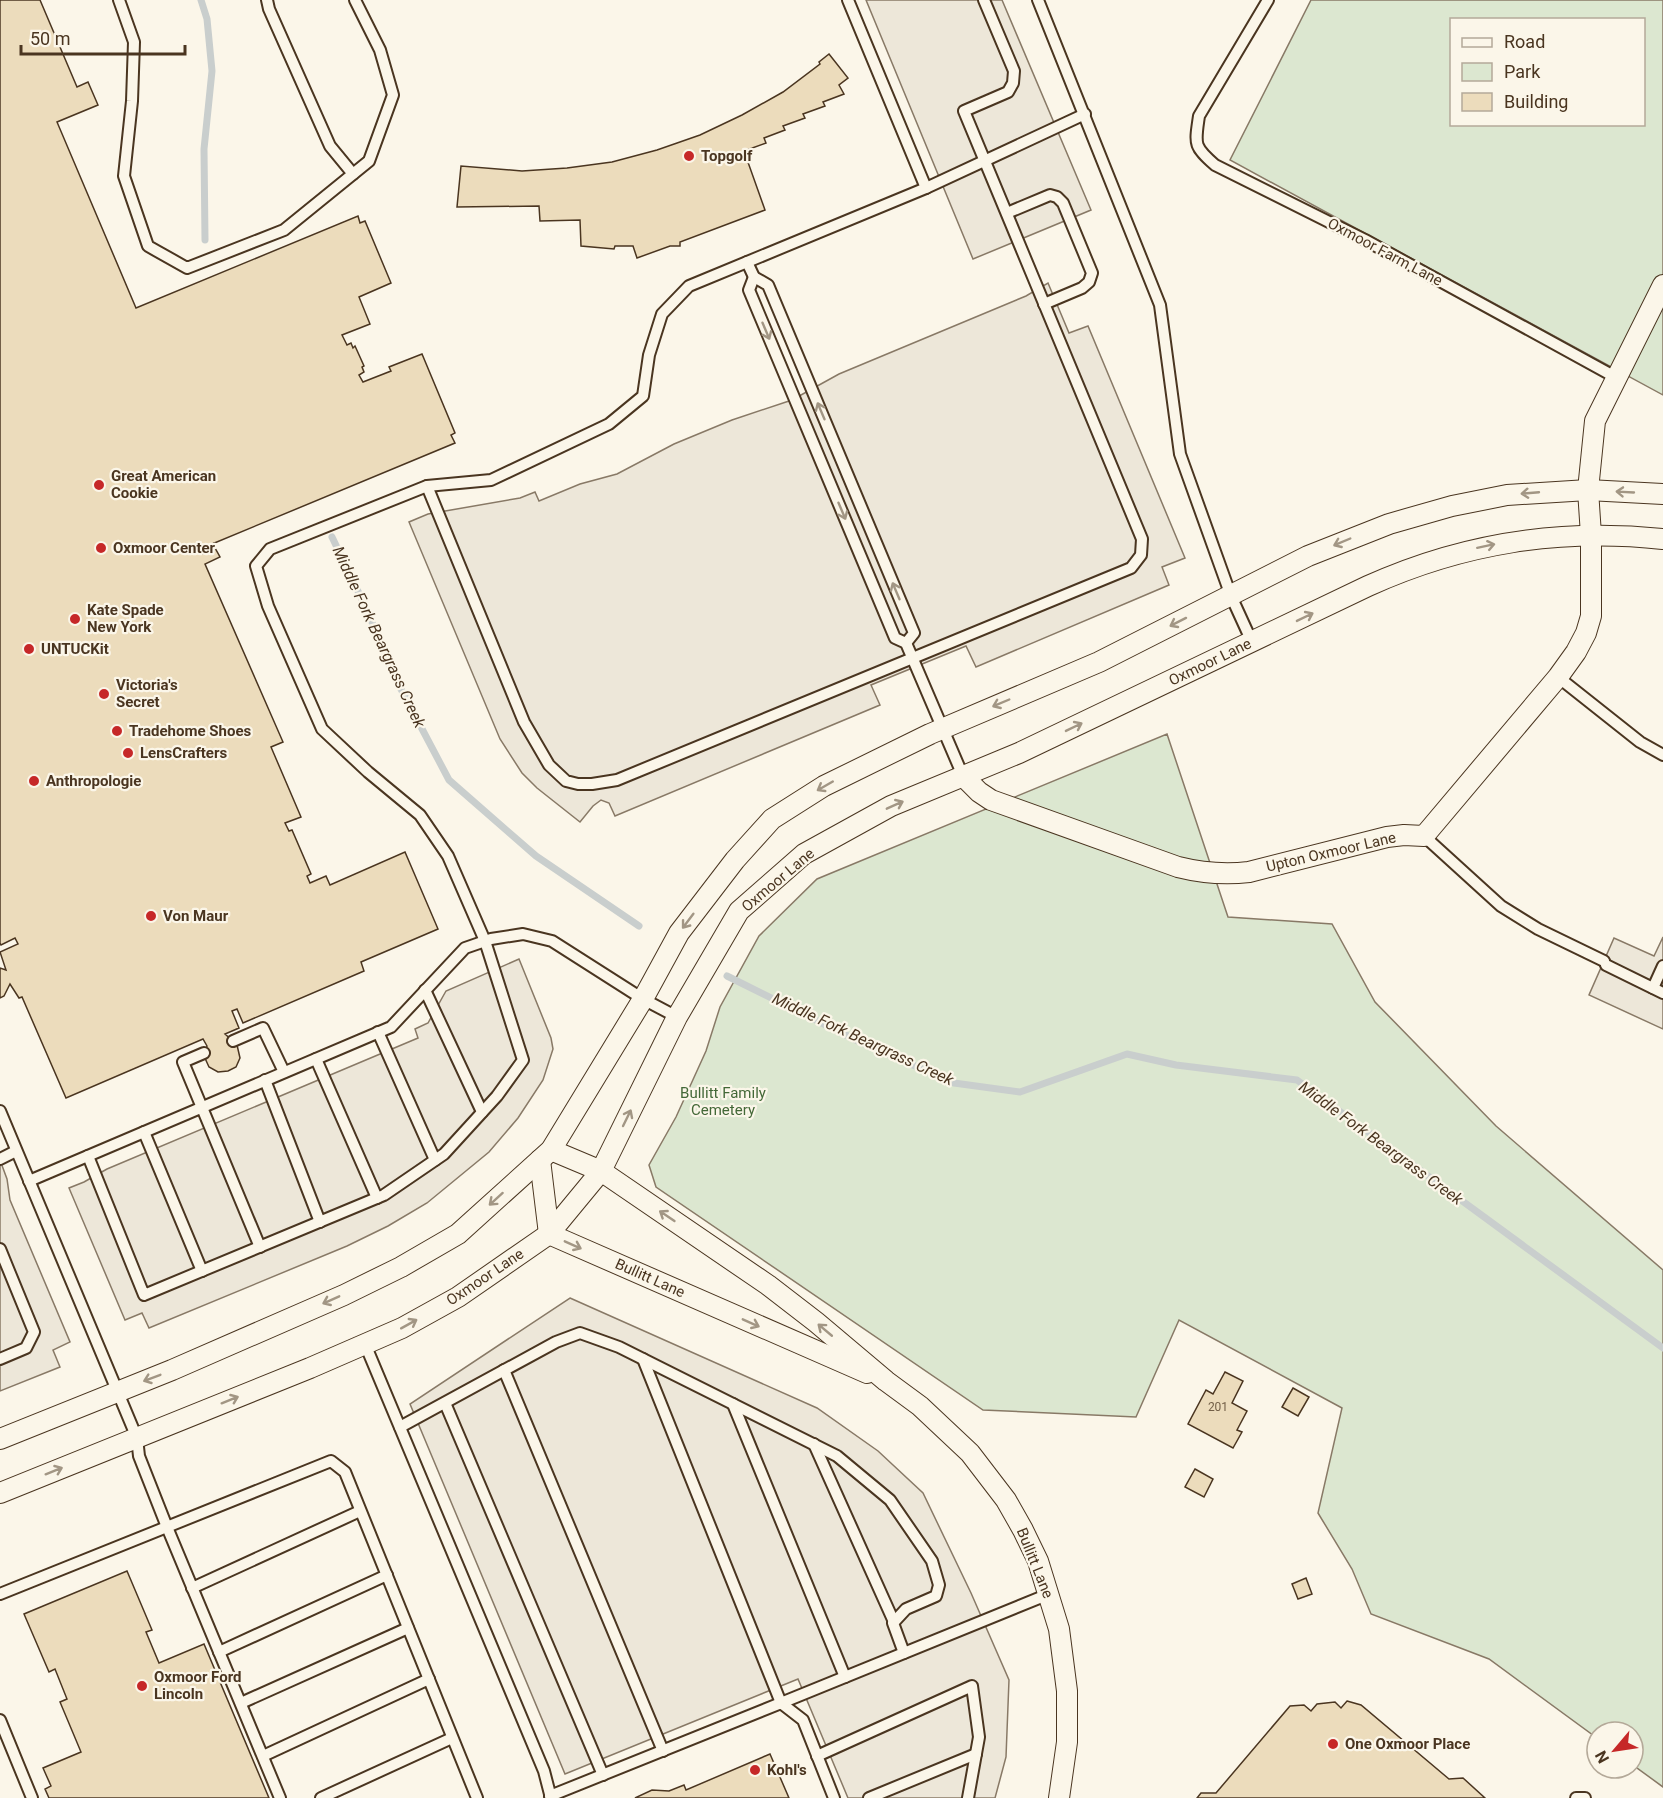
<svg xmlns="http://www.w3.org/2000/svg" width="1663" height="1798" viewBox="0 0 1663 1798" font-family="Roboto,sans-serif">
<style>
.green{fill:#dce7d0;stroke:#887966;stroke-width:1.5;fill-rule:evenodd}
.parking{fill:#ede7d9;stroke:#887966;stroke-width:1.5}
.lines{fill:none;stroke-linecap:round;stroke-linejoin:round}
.stream{stroke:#c9cecd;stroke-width:7}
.building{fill:#ecdcbc;stroke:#4a3520;stroke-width:1.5}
.lane-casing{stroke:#4a3520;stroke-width:14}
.street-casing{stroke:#4a3520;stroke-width:22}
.lane{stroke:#fbf6e9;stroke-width:10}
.street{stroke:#fbf6e9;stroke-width:20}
.oneway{stroke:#a29684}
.poi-dot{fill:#c62828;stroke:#fbf6e9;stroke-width:2}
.labels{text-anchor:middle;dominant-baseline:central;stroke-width:4.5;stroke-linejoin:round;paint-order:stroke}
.number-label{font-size:12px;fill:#725f47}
.poi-label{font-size:15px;font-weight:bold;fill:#4a3520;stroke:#fbf6e9;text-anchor:start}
.street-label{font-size:15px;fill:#4a3520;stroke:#fbf6e9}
.park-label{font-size:15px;fill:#436837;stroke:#fbf6e9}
.water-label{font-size:16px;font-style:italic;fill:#4a3520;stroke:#fbf6e9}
</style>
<rect width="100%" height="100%" fill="#fbf6e9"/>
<g class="green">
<path d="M1311 0H1663V395L1230 160ZM1452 20H1644V124H1452Z"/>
<path d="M1167 734 1228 917 1332 924 1375 1002 1496 1126 1663 1270V1787L1633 1765V1732H1597V1738L1489 1659 1371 1614 1352 1569 1318 1513 1342 1408 1179 1320 1136 1417 983 1410 656 1187 649 1165 676 1117 706 1051 720 1007 759 936 817 879Z"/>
</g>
<g class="parking">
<path d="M866 0H1002L1091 210 973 259Z"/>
<path d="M1048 283 1069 333 1088 326 1185 558 1162 567 1169 585 976 667 966 646 871 685 880 705 615 816 609 803 601 800 593 806 580 822 537 788 522 773 500 739 409 522 428 514 520 498 535 492 539 501 580 484 617 474 674 444 732 420 792 400 839 374 1026 296Z"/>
<path d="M1663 937V1029L1589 995 1614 938 1654 956Z"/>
<path d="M519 959 551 1038 553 1049 543 1080 518 1118 489 1152 427 1203 388 1226 347 1246 149 1328 142 1313 125 1320 69 1188 84 1182 107 1169 418 1038 415 1029 428 1023 446 991Z"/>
<path d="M0 1160 7 1179 10 1200 70 1342 53 1350 60 1367 0 1391Z"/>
<path d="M570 1298 817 1408 878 1451 923 1493 971 1593 1009 1680 1006 1757 995 1798H848L798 1679 565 1774 410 1404Z"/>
</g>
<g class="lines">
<g class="stream">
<path d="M201 0 207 19 212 71 204 149 205 240"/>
<path d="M332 537 367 610 392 672 449 780 536 856 639 926"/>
<path d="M727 976 858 1041 954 1083 1020 1092 1127 1054 1176 1065 1297 1080 1663 1348"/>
</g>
</g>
<g class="building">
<path d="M0 0H40L77 87 88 82 98 105 57 122 136 308 358 216 360 223 365 221 391 283 359 297 370 324 342 335 347 345 351 343 353 348 355 346 364 366 362 367 364 372 359 375 363 382 391 371 389 367 422 354 455 433 451 435 455 443 200 549 202 554 215 548 220 557 205 564 283 742 271 747 301 817 285 823 289 831 292 830 311 874 307 876 310 883 326 876 330 885 405 852 438 929 361 962 364 971 243 1023 237 1009 232 1011 239 1028 225 1034 237 1045 240 1058 236 1067 228 1071 218 1072 209 1067 204 1056 207 1046 203 1039 66 1098 22 997 19 998 10 984 4 996 0 998V968L6 970 0 952 18 944 15 938 1 945 0 943Z"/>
<path d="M829 54 848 78 839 85 844 94 823 102 825 106 803 114 805 118 783 126 785 130 764 138 766 143 744 151 765 210 680 242V246H670L637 258 633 246H615L614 249 581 246 580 220 540 221 539 206 457 207 461 166 522 171 567 168 612 162 657 150 700 135 742 115 783 92 820 64 819 62Z"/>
<path d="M1225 1372 1243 1381 1232 1403 1247 1411 1237 1430 1242 1432 1233 1448 1188 1424 1206 1390 1213 1394Z"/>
<path d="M1293 1388 1309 1397 1298 1416 1282 1407Z"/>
<path d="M1195 1469 1213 1479 1204 1497 1185 1487Z"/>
<path d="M127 1571 152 1630 146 1632 159 1663 204 1644 269 1798H49L45 1789 51 1786 43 1768 81 1752 60 1702 67 1699 55 1669 49 1672 24 1614Z"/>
<path d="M1306 1578 1312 1594 1298 1599 1292 1584Z"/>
<path d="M1347 1701 1361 1705 1449 1779 1463 1778 1485 1798H1197L1201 1793H1216L1290 1706 1304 1705 1311 1711 1317 1704 1335 1702 1341 1708Z"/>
<path d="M770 1754 789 1798H635L652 1790 669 1791 684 1785 686 1790Z"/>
</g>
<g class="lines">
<g class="lane-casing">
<g id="lane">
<path d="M119 0 134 42 132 101 124 176 148 246 187 268 284 230 369 161 393 95 380 50 355 0"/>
<path d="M267 0 269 9 330 146 353 174"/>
<path d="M848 0 926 188"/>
<path d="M1038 0 1160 305 1180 454 1231 596 1252 642"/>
<path d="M1268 0 1199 116C1195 144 1193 146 1215 165L1365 240 1617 378"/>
<path d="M1007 213 1050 195 1057 197 1063 203 1092 273 1089 282 1082 288 1044 304"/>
<path d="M747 262 754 277 768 285 914 633 906 643"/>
<path d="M754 277 749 290 895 638 906 643 963 776"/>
<path d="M427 486 524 722 549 765 566 781 578 784H592L617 780 1131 568 1141 555 1142 539 964 111 1008 92 1013 83 1014 71 984 0"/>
<path d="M1558 677 1640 742 1663 755"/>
<path d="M1424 836 1501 906 1538 929 1604 961"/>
<path d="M1606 965 1663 993"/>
<path d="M1653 988 1663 966"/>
<path d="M425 990 482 1112"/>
<path d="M378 1032 435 1160"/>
<path d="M233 1041 263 1028 284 1072"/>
<path d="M204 1053 183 1062 260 1247"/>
<path d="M316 1059 377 1198"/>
<path d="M265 1080 320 1222"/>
<path d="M0 1111 137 1438 139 1456 167 1527 280 1798"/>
<path d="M144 1132 202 1271"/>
<path d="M88 1156 144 1295 384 1195 444 1154 497 1096 523 1060 485 941 448 856 420 815 368 772 322 729 268 606 256 566 270 549 427 486 491 480 609 424 643 396 649 355 662 314 689 286 926 188 1085 114"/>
<path d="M0 1159 16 1151"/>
<path d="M29 1181 391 1027 465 948 491 939 523 934 552 941 643 999 677 1017"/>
<path d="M0 1249 34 1332 26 1348 0 1359"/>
<path d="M365 1344 544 1771 551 1798"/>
<path d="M643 1359 781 1703 1049 1594"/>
<path d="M504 1370 663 1751"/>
<path d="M445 1403 603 1775"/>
<path d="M733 1404 845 1677"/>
<path d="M400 1427 556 1342 580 1333 619 1347 837 1456 890 1500 932 1561 939 1585 936 1596 906 1609 893 1623 904 1653"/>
<path d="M814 1444 894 1622"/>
<path d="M192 1588 360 1511"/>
<path d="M0 1594 331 1461 345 1472 477 1798"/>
<path d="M219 1652 387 1575"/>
<path d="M241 1703 408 1628"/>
<path d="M0 1720 32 1798"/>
<path d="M263 1756 429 1679"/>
<path d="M817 1756 972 1686 979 1737 968 1798"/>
<path d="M550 1796 781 1703 803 1720 834 1798"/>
<path d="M321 1798 452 1738"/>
<path d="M869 1798 976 1754"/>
<path d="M1576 1798H1585"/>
</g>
</g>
<g class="street-casing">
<g id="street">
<path d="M963 776 979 792 991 800 1178 867C1202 873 1224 875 1249 872L1387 837 1404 835 1424 836 1558 677 1576 652 1586 633 1591 616V535L1588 490 1595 421 1663 285"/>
<path d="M551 1150 601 1171 768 1285 816 1322 886 1381 920 1406 970 1453 1006 1500 1023 1530 1038 1561 1059 1629 1067 1691V1742L1059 1798"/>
<path d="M540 1160 549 1234 867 1373"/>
<path d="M0 1439 172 1370 344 1295 401 1267 458 1234 551 1150 643 999 679 933 735 860 772 819 824 786 930 734 1099 662 1308 556 1389 524 1452 506 1507 495 1588 490 1663 494"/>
<path d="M0 1493 310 1368 402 1328 458 1297 549 1234 601 1171 677 1017 739 911 804 854 891 806 1019 753 1368 586C1463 543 1559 528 1663 539"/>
</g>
</g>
<use href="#lane" class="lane"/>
<use href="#street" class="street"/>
</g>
<defs><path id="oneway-shaft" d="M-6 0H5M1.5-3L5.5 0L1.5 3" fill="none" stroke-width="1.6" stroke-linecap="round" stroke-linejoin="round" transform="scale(1.5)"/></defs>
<g class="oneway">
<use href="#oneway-shaft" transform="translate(766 331) rotate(67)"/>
<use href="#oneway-shaft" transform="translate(821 411) rotate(-113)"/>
<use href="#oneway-shaft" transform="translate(1625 492) rotate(-177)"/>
<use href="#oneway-shaft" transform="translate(1530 493) rotate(175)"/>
<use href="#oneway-shaft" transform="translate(842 511) rotate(67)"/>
<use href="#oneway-shaft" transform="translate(1342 542) rotate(157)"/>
<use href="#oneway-shaft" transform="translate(1486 546) rotate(-12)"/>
<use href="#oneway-shaft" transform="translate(896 591) rotate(-113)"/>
<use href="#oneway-shaft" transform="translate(1305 617) rotate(-26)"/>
<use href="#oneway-shaft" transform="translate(1178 622) rotate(153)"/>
<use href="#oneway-shaft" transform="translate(1001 703) rotate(157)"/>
<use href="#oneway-shaft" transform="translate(1074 727) rotate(-26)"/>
<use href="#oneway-shaft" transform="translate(825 786) rotate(150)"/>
<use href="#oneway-shaft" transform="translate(895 805) rotate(-24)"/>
<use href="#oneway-shaft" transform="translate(688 921) rotate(127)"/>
<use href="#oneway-shaft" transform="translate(627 1118) rotate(-64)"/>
<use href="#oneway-shaft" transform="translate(496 1199) rotate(138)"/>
<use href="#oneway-shaft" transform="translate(667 1216) rotate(-146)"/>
<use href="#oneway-shaft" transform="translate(573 1245) rotate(24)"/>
<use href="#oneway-shaft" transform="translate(331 1300) rotate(156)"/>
<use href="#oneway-shaft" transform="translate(751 1323) rotate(24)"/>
<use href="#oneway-shaft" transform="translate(409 1324) rotate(-29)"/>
<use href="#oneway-shaft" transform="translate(825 1330) rotate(-140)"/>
<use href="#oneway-shaft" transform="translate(152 1378) rotate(159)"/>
<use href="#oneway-shaft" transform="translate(230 1400) rotate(-22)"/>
<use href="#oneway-shaft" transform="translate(54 1471) rotate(-22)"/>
</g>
<g class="poi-dot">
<circle cx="689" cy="156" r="6"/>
<circle cx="99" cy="485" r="6"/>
<circle cx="101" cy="548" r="6"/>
<circle cx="75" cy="619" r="6"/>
<circle cx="29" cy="649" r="6"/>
<circle cx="104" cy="694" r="6"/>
<circle cx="117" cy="731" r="6"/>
<circle cx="128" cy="753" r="6"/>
<circle cx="34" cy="781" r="6"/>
<circle cx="151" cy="916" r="6"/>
<circle cx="142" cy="1686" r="6"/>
<circle cx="1333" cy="1744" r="6"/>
<circle cx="755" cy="1770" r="6"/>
</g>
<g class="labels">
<g class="number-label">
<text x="1218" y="1407">201</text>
</g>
<g class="poi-label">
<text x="701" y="156">Topgolf</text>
<text x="111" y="476">Great American<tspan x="111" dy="17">Cookie</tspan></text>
<text x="113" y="548">Oxmoor Center</text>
<text x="87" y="610">Kate Spade<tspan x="87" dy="17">New York</tspan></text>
<text x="41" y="649">UNTUCKit</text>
<text x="116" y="685">Victoria's<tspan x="116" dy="17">Secret</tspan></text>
<text x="129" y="731">Tradehome Shoes</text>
<text x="140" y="753">LensCrafters</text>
<text x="46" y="781">Anthropologie</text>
<text x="163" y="916">Von Maur</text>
<text x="154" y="1677">Oxmoor Ford<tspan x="154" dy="17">Lincoln</tspan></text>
<text x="1345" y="1744">One Oxmoor Place</text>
<text x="767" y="1770">Kohl's</text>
</g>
<g class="street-label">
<text transform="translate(1385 252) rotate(28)">Oxmoor Farm Lane</text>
<text transform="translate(1210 662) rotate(-26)">Oxmoor Lane</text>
<text transform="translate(1331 852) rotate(-13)">Upton Oxmoor Lane</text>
<text transform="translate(778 880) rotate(-40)">Oxmoor Lane</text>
<text transform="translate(485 1277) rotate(-34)">Oxmoor Lane</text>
<text transform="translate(650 1278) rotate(24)">Bullitt Lane</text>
<text transform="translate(1035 1563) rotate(68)">Bullitt Lane</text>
</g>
<g class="park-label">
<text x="723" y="1093">Bullitt Family<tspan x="723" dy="17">Cemetery</tspan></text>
</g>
<g class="water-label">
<text transform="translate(379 637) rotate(65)">Middle Fork Beargrass Creek</text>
<text transform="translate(863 1039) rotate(25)">Middle Fork Beargrass Creek</text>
<text transform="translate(1381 1143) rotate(36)">Middle Fork Beargrass Creek</text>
</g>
</g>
<rect x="1450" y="18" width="195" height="108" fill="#fbf6e9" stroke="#b4a999" stroke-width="1.5"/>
<rect x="1462" y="38" width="30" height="9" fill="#fbf6e9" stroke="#b4a999" stroke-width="1.5"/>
<text x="1504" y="48" font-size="18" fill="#4a3520">Road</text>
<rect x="1462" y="63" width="30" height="18" fill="#dce7d0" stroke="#b4a999" stroke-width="1.5"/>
<text x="1504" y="78" font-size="18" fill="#4a3520">Park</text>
<rect x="1462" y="93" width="30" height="18" fill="#ecdcbc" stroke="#b4a999" stroke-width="1.5"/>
<text x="1504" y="108" font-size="18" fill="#4a3520">Building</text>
<g transform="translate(1615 1750) rotate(241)"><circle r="28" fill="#fbf6e9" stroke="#b4a999" stroke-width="1.5"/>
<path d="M0-4.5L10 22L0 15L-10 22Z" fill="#c62828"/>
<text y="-9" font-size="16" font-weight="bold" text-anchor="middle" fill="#4a3520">N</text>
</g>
<path d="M21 45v9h164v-9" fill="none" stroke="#4a3520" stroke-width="3"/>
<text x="30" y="45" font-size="18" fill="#4a3520" stroke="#fbf6e9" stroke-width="4.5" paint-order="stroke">50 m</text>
</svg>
